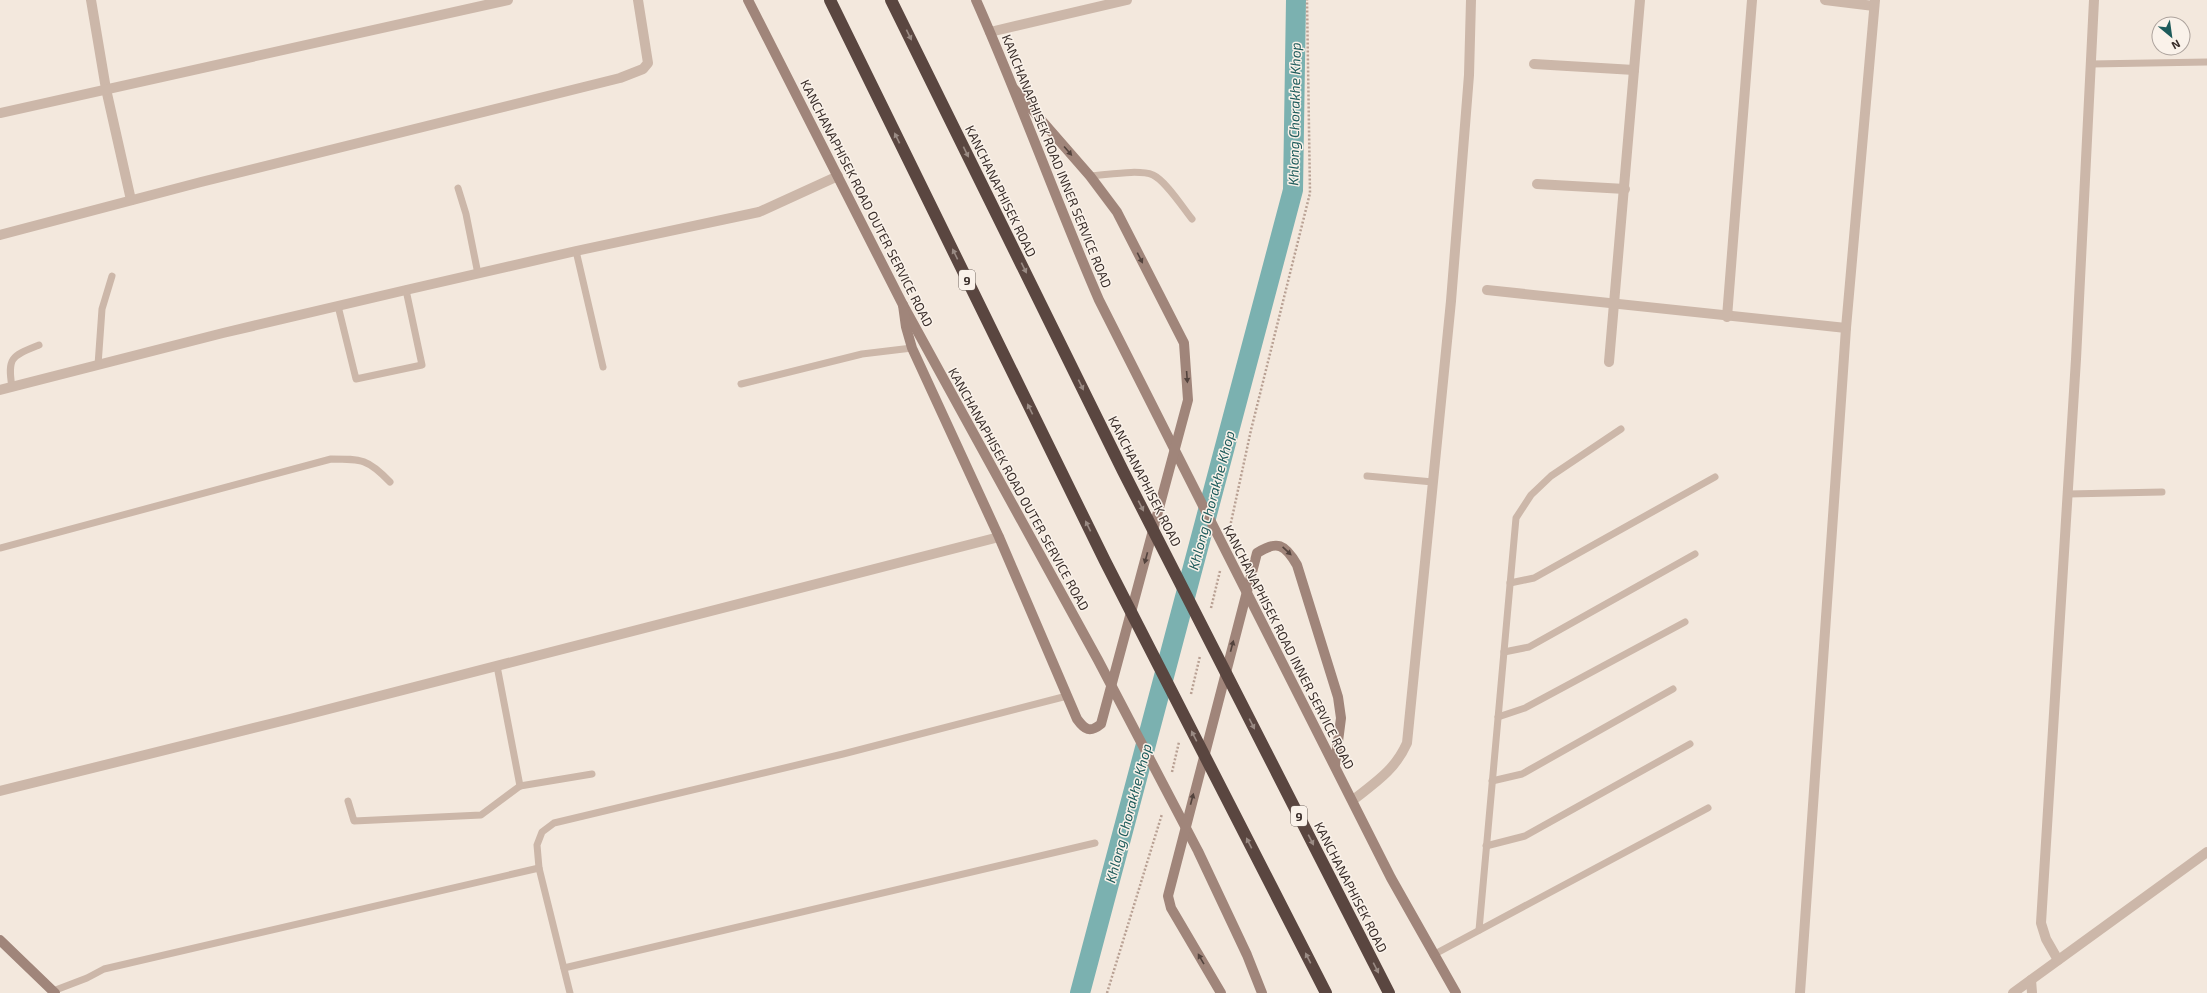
<svg xmlns="http://www.w3.org/2000/svg" width="2207" height="993" viewBox="0 0 2207 993" font-family="'Exo 2',sans-serif">
<style>
.lines{fill:none;stroke-linecap:round;stroke-linejoin:round}
.canal{stroke:#7bb1b0;stroke-width:20}
.path{stroke:#b8a093;stroke-width:2.5;stroke-dasharray:2 2;stroke-linecap:butt}
.lane{stroke:#ccb7a9;stroke-width:7}
.street{stroke:#ccb7a9;stroke-width:10}
.secondary{stroke:#a0857a;stroke-width:10}
.highway{stroke:#5a4640;stroke-width:12}
.oneway{fill:#9a8b84}
.oneway2{fill:#53433d}
.labels{text-anchor:middle;dominant-baseline:central;stroke-width:3;stroke-linejoin:round;paint-order:stroke}
.shield{fill:#faf2ea;stroke:#736863;stroke-width:1}
.shield-label{font-size:12px;font-weight:bold;fill:#392d29}
.street-label{font-size:13px;fill:#392d29;stroke:#faf2ea}
.water-label{font-size:14px;font-style:italic;fill:#1d5b5b;stroke:#faf2ea}
</style>
<rect width="100%" height="100%" fill="#f3e8dd"/>
<g class="lines">
<path class="canal" d="M1080 993 1293 190 1296 0"/>
<g class="path">
<path d="M1230 527 1251 430 1310 193 1307 0"/>
<path d="M1211 608 1220 571"/>
<path d="M1191 694 1200 656"/>
<path d="M1172 772 1179 742"/>
<path d="M1107 993 1162 814"/>
</g>
<g class="lane">
<path d="M2091 64 2207 62"/>
<path d="M1090 176C1107 175 1138 169 1153 175 1166 181 1183 208 1192 219"/>
<path d="M458 188 466 214 478 274"/>
<path d="M576 251 603 367"/>
<path d="M338 306 356 379 422 365 406 290"/>
<path d="M98 365 102 309 112 276"/>
<path d="M741 384 862 354 912 348"/>
<path d="M12 387C7 357 12 356 39 345"/>
<path d="M1367 476 1433 482"/>
<path d="M2068 494 2162 492"/>
<path d="M0 548 331 459C362 459 368 459 390 482"/>
<path d="M1510 583 1534 578 1715 477"/>
<path d="M1504 652 1529 647 1695 554"/>
<path d="M497 666 520 786"/>
<path d="M1498 717 1525 708 1685 622"/>
<path d="M1492 781 1522 774 1673 689"/>
<path d="M348 801 354 821 481 815 520 786 592 774"/>
<path d="M1486 846 1525 836 1690 744"/>
<path d="M1479 930 1516 518 1531 495 1551 476 1621 429"/>
<path d="M1433 955 1708 808"/>
<path d="M564 968 1095 843"/>
<path d="M53 991 87 978 104 969 539 868"/>
<path d="M570 993 539 868 537 845 542 832 554 823 843 754 1067 696"/>
</g>
<g class="street">
<path d="M91 0 106 89 131 200"/>
<path d="M1825 0 1874 6"/>
<path d="M990 32 1127 0"/>
<path d="M1534 64 1634 70"/>
<path d="M0 113 508 0"/>
<path d="M1537 184 1625 189"/>
<path d="M0 235 201 182 620 78 643 69 648 63 638 0"/>
<path d="M1487 290 1846 328"/>
<path d="M1727 317 1752 0"/>
<path d="M1609 362 1640 0"/>
<path d="M0 390 223 333 406 290 576 251 759 212 838 176"/>
<path d="M0 791 290 719 999 537"/>
<path d="M1353 800C1376 782 1395 770 1407 743L1451 301 1469 75 1471 0"/>
<path d="M2058 960 2046 939 2041 923 2076 359 2094 0"/>
<path d="M2031 980 2032 993"/>
<path d="M1800 993 1846 328 1875 0"/>
<path d="M2013 993 2207 852"/>
</g>
<g class="secondary">
<path d="M748 0 903 305 1098 660 1198 851 1247 955 1262 993"/>
<path d="M976 0C1020 99 1056 201 1099 300L1391 878 1456 993"/>
<path d="M903 305 906 327 912 348 999 537 1077 719C1085 730 1090 733 1101 724L1188 400 1184 343 1117 212 1090 176 1015 90"/>
<path d="M0 940 55 993"/>
<path d="M1221 993 1171 908 1168 896 1257 553C1277 540 1285 544 1297 565L1338 697 1341 718 1335 765"/>
</g>
<g class="highway">
<path d="M830 0 1105 561 1326 993"/>
<path d="M891 0 1123 471 1389 993"/>
</g>
</g>
<defs><path id="oneway-solid" d="M-6-.8H1V-3.2L6.5 0L1 3.2V.8H-6Z"/></defs>
<g class="oneway">
<use href="#oneway-solid" transform="translate(909 35) rotate(64)"/>
<use href="#oneway-solid" transform="translate(897 138) rotate(-116)"/>
<use href="#oneway-solid" transform="translate(966 152) rotate(64)"/>
<use href="#oneway-solid" transform="translate(955 254) rotate(-116)"/>
<use href="#oneway-solid" transform="translate(1024 268) rotate(64)"/>
<use href="#oneway-solid" transform="translate(1081 385) rotate(64)"/>
<use href="#oneway-solid" transform="translate(1030 409) rotate(-116)"/>
<use href="#oneway-solid" transform="translate(1141 506) rotate(63)"/>
<use href="#oneway-solid" transform="translate(1088 526) rotate(-116)"/>
<use href="#oneway-solid" transform="translate(1252 724) rotate(63)"/>
<use href="#oneway-solid" transform="translate(1194 736) rotate(-117)"/>
<use href="#oneway-solid" transform="translate(1311 840) rotate(63)"/>
<use href="#oneway-solid" transform="translate(1249 843) rotate(-117)"/>
<use href="#oneway-solid" transform="translate(1308 958) rotate(-117)"/>
<use href="#oneway-solid" transform="translate(1376 968) rotate(63)"/>
</g>
<g class="oneway2">
<use href="#oneway-solid" transform="translate(1068 151) rotate(49)"/>
<use href="#oneway-solid" transform="translate(1140 258) rotate(63)"/>
<use href="#oneway-solid" transform="translate(1187 377) rotate(86)"/>
<use href="#oneway-solid" transform="translate(1287 551) rotate(43)"/>
<use href="#oneway-solid" transform="translate(1146 558) rotate(105)"/>
<use href="#oneway-solid" transform="translate(1232 646) rotate(-75)"/>
<use href="#oneway-solid" transform="translate(1192 799) rotate(-75)"/>
<use href="#oneway-solid" transform="translate(1201 959) rotate(-120)"/>
</g>
<g class="labels">
<g class="shield">
<rect x="959" y="270" width="16" height="20" rx="3"/>
<rect x="1291" y="806" width="16" height="20" rx="3"/>
</g>
<g class="shield-label">
<text x="967" y="280">9</text>
<text x="1299" y="816">9</text>
</g>
<g class="street-label">
<text transform="translate(1057 161) rotate(68)">KANCHANAPHISEK ROAD INNER SERVICE ROAD</text>
<text transform="translate(1001 191) rotate(64)">KANCHANAPHISEK ROAD</text>
<text transform="translate(867 203) rotate(63)">KANCHANAPHISEK ROAD OUTER SERVICE ROAD</text>
<text transform="translate(1145 481) rotate(63)">KANCHANAPHISEK ROAD</text>
<text transform="translate(1019 489) rotate(61)">KANCHANAPHISEK ROAD OUTER SERVICE ROAD</text>
<text transform="translate(1289 647) rotate(63)">KANCHANAPHISEK ROAD INNER SERVICE ROAD</text>
<text transform="translate(1351 887) rotate(63)">KANCHANAPHISEK ROAD</text>
</g>
<g class="water-label">
<text transform="translate(1294 114) rotate(-89)">Khlong Chorakhe Khop</text>
<text transform="translate(1211 500) rotate(-75)">Khlong Chorakhe Khop</text>
<text transform="translate(1128 813) rotate(-75)">Khlong Chorakhe Khop</text>
</g>
</g>
<g transform="translate(2171 36) rotate(151)"><circle r="19" fill="#faf2ea" stroke="#ada39d"/>
<path d="M0-3L7 15L0 10L-7 15Z" fill="#1d5b5b"/>
<text y="-6" font-size="11" font-weight="bold" text-anchor="middle" fill="#392d29">N</text>
</g>
</svg>
